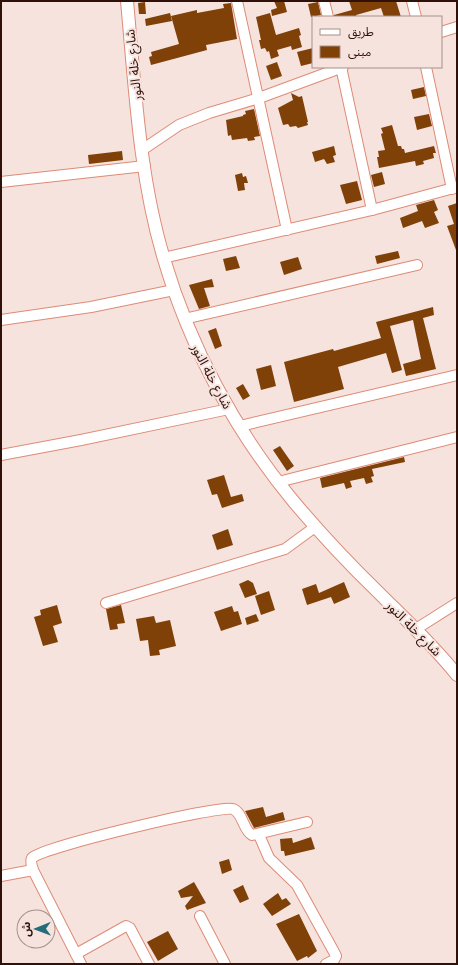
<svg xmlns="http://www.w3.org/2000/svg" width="458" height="965" viewBox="0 0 458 965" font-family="'Open Sans','Noto Sans Arabic',sans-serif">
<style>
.building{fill:#7f4108}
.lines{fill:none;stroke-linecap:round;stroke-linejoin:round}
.minor-casing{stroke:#de8b76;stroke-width:12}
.tertiary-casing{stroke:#de8b76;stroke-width:14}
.minor{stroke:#fff;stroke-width:10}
.tertiary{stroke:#fff;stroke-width:12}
.labels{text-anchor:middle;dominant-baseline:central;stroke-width:4;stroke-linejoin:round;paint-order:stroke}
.street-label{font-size:13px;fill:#301109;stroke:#f6e3de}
</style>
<rect width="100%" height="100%" fill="#f6e3de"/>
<g class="building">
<path d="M274 1H284L287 12 272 16 271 10 277 8Z"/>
<path d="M349 1H396L401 17H384L381 8 356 15 357 17H334V15L352 10Z"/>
<path d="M145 2 146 14H139L138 3Z"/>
<path d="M318 2 321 15 311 17 308 4Z"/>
<path d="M231 3 237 39 206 45 207 50 151 65 149 57 152 56 151 52 179 44 171 16 197 10V13L224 8 223 4Z"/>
<path d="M170 13 172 21 146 26 145 19Z"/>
<path d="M270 13 276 35 299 28 301 35 299 36 302 47 292 50 291 46 277 50 279 56 271 59 269 51 267 52 265 48 261 49 259 40H261L256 17Z"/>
<path d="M313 48V63L301 66 297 52Z"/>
<path d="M277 62 282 76 271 80 266 66Z"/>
<path d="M424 87 426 96 413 99 411 90Z"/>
<path d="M291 93 299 97 302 96 308 122H307L308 125 298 128 296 126 290 127 288 124 283 125 278 108 293 100Z"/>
<path d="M254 109 260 136 254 137 255 140 248 141 247 138 232 140 231 135 228 136 226 120 243 116V115L246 114 245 111Z"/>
<path d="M429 114 432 126 417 130 414 117Z"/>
<path d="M392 125 398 146H401L402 149H404L405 153 434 146 436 153H433L434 158 423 161 424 164 416 166 415 161 379 168 377 157H379L378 151 385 150 381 134 383 133 381 128Z"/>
<path d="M334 146 336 155 333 156 335 162 327 164 324 159 315 162 312 152Z"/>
<path d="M122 151 123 160 89 164 88 155Z"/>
<path d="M382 172 385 184 374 187 371 175Z"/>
<path d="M242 173 243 177 246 176 248 183H244L245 190 238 191 235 175Z"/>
<path d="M357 181 362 200 346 204 340 185Z"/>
<path d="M434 200 438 210 434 212 439 223 425 228 422 221 403 228 400 218 418 211 416 205Z"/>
<path d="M457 203V250H456L447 226 454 224 448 206Z"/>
<path d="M398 251 400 258 377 264 375 256Z"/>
<path d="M236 256 240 268 226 271 223 259Z"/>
<path d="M298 257 302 269 284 275 280 262Z"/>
<path d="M212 279 214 287 204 288 210 306 199 309 189 285Z"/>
<path d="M433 307 434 315 423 318 436 369 406 376 403 364 421 359 413 320 390 326 402 370 392 373 386 353 338 367 344 389 294 402 284 362 333 349 334 351 381 338 376 322Z"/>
<path d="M216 328 222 346 215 349 208 331Z"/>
<path d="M271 365 276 386 261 390 256 369Z"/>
<path d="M243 384 250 396 243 400 236 388Z"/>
<path d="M280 446 294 466 287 471 273 450Z"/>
<path d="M404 457 405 462 372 469 374 476 371 477 373 482 366 484 364 478 350 481 352 487 346 489 344 483 322 488 320 478Z"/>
<path d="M224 475 231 497 242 494 244 501 222 508 217 494 212 495 207 480Z"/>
<path d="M228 529 233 545 217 550 212 535Z"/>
<path d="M248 580 253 583 257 594 245 598 239 584Z"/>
<path d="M344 582 350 597 334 604 331 597 307 605 302 589 316 584 319 593Z"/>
<path d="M269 591 275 610 261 615 255 596Z"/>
<path d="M57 605 62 623 53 626 58 642 43 646 34 617 41 615 40 610Z"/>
<path d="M121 605 125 623 117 624 118 629 110 630 106 609Z"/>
<path d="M232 606 234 612 238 611 242 624 221 631 214 612Z"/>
<path d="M256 614 259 621 247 625 245 618Z"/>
<path d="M154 616 156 623 170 620 176 646 159 650 160 655 150 656 148 640 140 641 136 619Z"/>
<path d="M263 807 266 817 283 812 285 820 254 828 245 811Z"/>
<path d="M311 837 315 849 285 856 284 851H281L280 839 292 838 293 843Z"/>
<path d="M229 859 232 870 222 874 219 862Z"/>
<path d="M194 882 206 903 187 910 185 906 193 896 181 898 178 891Z"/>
<path d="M243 885 249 899 240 903 233 890Z"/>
<path d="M278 893 282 900 286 898 291 904 272 916 263 904Z"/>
<path d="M299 914 317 951 308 958 307 956 297 961 276 924Z"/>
<path d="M168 931 178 949 158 961 147 942Z"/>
</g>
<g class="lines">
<g class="minor-casing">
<g id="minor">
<path d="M237 1 287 230"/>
<path d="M324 1 328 17"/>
<path d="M412 1 416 17"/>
<path d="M441 32 457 27"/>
<path d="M341 67 372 210"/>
<path d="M426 67 452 189"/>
<path d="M142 150 179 125 209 113 259 98 343 67"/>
<path d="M1 182 145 166"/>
<path d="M163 258 372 210 457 187"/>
<path d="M184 319 417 265"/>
<path d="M1 320 91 307 174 290"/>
<path d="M240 426 457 375"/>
<path d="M1 455 81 440 229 409"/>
<path d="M278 482 457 437"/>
<path d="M106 603 285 549 315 527"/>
<path d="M416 629 457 603"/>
<path d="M259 835 269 858 297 885 334 952 336 956 334 960 326 964"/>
<path d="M1 876 33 870"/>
<path d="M200 916 225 964"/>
<path d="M76 954 126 926 130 928 149 964"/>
<path d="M81 964 33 870C32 866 30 861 32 858 42 847 219 805 233 809 243 813 243 830 252 835L307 822"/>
</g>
</g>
<g class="tertiary-casing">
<path id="tertiary" d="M127 1C135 87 139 176 164 259 190 347 235 431 294 502 321 534 349 564 379 593 406 620 433 645 457 675"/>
</g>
<use href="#minor" class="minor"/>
<use href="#tertiary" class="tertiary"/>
</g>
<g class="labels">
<g class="street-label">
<text transform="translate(133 65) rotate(-96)">شارع خلة النور</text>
<text transform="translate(212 376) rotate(62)">شارع خلة النور</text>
<text transform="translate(414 628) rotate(45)">شارع خلة النور</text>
</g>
</g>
<rect width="458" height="965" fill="none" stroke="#301109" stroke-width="4"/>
<rect x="312" y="16" width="130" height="52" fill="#f6e3de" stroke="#a78f89"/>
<rect x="320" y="29" width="20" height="6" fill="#ffffff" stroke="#a78f89"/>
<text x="348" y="36" font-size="12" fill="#301109">طريق</text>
<rect x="320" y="46" width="20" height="12" fill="#7f4108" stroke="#a78f89"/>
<text x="348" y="56" font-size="12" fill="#301109">مبنى</text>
<g transform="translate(36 929) rotate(269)"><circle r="19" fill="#f6e3de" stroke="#a78f89"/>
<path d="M0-3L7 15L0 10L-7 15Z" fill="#266c7b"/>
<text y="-6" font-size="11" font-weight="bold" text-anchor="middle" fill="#301109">ش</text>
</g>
</svg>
